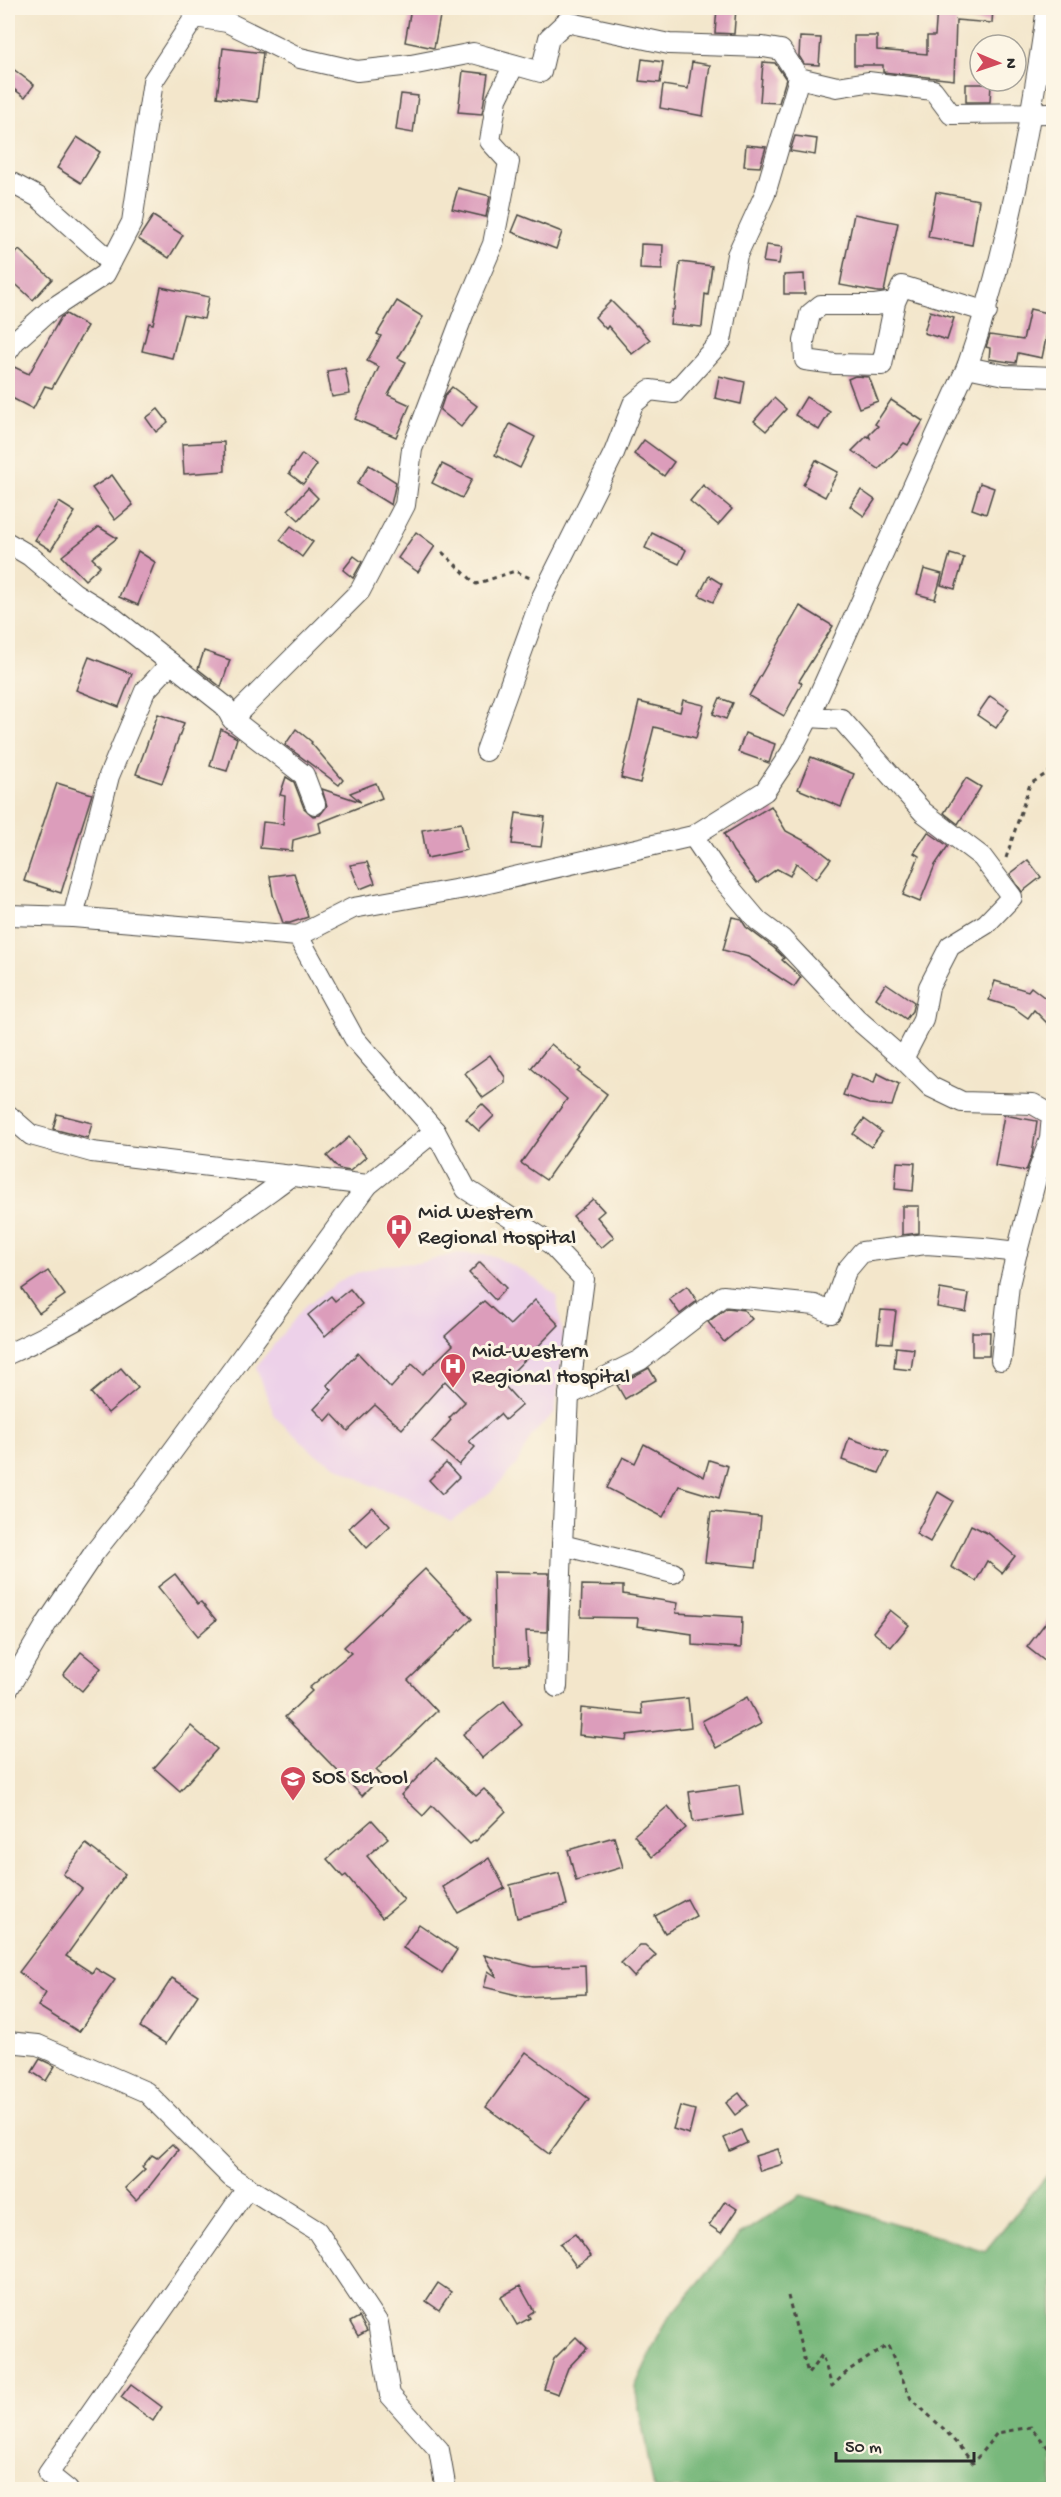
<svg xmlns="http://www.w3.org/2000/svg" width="1061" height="2497" viewBox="0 0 1061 2497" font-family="'Gochi Hand',sans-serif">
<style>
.built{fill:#edd1e9;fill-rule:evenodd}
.forest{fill:#78b87b;stroke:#527253;stroke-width:1.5}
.building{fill:#dc9dbb}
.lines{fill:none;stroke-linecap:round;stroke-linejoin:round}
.minor-casing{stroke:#494743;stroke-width:22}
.path{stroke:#494743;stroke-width:3;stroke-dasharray:4.5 4.5;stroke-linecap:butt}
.minor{stroke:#fff;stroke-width:20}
.labels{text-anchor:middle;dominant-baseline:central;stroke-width:6;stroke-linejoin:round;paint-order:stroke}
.poi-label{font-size:22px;fill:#2b2b2b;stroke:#fcf5e5;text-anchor:start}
</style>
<rect width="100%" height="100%" fill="#fcf5e5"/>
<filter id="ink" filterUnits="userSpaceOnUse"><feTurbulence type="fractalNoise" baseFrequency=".0167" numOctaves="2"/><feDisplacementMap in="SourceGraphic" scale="12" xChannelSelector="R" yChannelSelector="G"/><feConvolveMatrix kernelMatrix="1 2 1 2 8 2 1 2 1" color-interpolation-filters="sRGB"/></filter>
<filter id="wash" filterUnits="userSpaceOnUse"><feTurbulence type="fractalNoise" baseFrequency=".008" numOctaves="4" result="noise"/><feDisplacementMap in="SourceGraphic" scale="24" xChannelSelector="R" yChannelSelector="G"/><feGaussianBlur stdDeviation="1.35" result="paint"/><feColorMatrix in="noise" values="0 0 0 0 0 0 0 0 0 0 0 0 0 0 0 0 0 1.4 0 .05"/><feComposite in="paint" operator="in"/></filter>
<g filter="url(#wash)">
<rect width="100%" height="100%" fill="#f3e6cb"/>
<path class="built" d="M458 1253 494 1256 527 1273 556 1295 564 1342 555 1412 532 1435 516 1465 493 1490 451 1522 409 1498 371 1485 314 1453 275 1417 256 1367 305 1306 346 1277 381 1265 419 1263ZM350 1289 362 1304 351 1313 339 1298ZM484 1301 501 1317 516 1336H446ZM358 1353 376 1373 348 1364ZM342 1369H343L340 1397 327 1385ZM328 1395 326 1421 314 1409ZM367 1397 375 1406 347 1431 340 1422Z"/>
<path class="forest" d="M1053 2168V2489H654L635 2387 664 2324 738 2236 801 2195 985 2251Z"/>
<g id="blocks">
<g class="building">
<path d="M411 8 441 11 434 48 405 42Z"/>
<path d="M717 8H736L734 34 715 33Z"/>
<path d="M937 8H993L992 23 956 20 954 80 883 72V65H854V36H877V50L927 54V36H935Z"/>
<path d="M800 37 821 38 819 65 804 64 799 56Z"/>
<path d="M223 48 263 53 257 102 217 97Z"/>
<path d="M642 59 663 62 660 83 639 81Z"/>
<path d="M692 62 710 65 703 116 660 108 663 85 688 89Z"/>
<path d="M763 62 775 63 786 79 779 103 760 102Z"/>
<path d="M8 65 34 85 25 97 8 85Z"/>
<path d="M463 71 488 74 482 114 458 112Z"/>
<path d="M966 84H991L990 102H966Z"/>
<path d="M401 94 418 96 413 133 396 130Z"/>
<path d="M795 136 817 139 815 155 790 151Z"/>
<path d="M77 137 100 152 81 183 57 168Z"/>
<path d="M746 145 766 147 760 167 744 166Z"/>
<path d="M458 188 490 196 486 217 452 209Z"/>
<path d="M936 192 979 200 972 245 928 237Z"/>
<path d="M854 214 898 223 884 292H878L840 285Z"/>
<path d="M519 215 562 232 556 249 512 232Z"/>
<path d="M153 216 183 235 169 258 138 239Z"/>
<path d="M641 244 663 245 662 270 640 269Z"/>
<path d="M766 245 782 247 779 264 763 262Z"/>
<path d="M19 250 52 279 33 300 8 277V262Z"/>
<path d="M680 262 712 266 708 295 705 294 702 327 670 324 672 310H674Z"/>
<path d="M804 274 805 294H784V275Z"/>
<path d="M161 287 209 297 204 319 183 315 172 358 142 351 149 323 153 324Z"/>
<path d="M397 301 423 317 398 358 406 362 388 395 410 405 396 437 355 419 379 367 367 361 381 336 377 334Z"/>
<path d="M611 301 636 326 637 325 650 340 632 354 608 326 606 329 595 317Z"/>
<path d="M1030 309 1051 314 1042 358 1018 353 1016 363 989 359 990 348 986 347 990 335 1023 340Z"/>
<path d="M930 311 954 318 947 340 924 333Z"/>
<path d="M66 314 87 326 52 388 45 386 33 409 8 396V374L12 366 29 374 61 317Z"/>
<path d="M345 368 350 394 332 397 327 371Z"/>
<path d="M719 376 745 382 741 404 715 398Z"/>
<path d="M855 376 869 377 878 401 859 408 848 379Z"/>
<path d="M452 387 477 406 461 427 440 410 445 395Z"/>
<path d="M806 397 830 412 819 430 795 415Z"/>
<path d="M774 398 786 409 766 431 754 421Z"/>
<path d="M891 400 923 421 908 445 904 443 879 469 852 451 867 436 870 438 869 435 878 426 875 424Z"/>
<path d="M158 409 168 422 156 432 146 418Z"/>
<path d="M510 424 535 437 520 468 495 455Z"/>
<path d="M644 440 674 462 664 476 634 454Z"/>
<path d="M224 442 225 471 184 474 182 444Z"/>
<path d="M302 454 317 465 303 484 289 473Z"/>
<path d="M816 460 838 472 825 497 803 485Z"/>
<path d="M442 464 472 479 462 498 432 483Z"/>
<path d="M369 465 396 482 391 505 357 484Z"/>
<path d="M112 475 133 505 115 520 92 488Z"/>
<path d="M980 483 994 488 986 514 972 509Z"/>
<path d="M703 485 732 509 718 525 690 501Z"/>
<path d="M308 488 318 498 299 520 288 510Z"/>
<path d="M861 490 875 500 864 516 850 506Z"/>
<path d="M59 502 75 512 51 550 35 540Z"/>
<path d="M291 526 313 542 302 557 280 540Z"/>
<path d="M99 527 117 538 92 558 100 566 85 580 62 556Z"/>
<path d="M416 532 435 546 418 572 398 558Z"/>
<path d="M652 533 686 550 679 564 645 548Z"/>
<path d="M138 551 155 562 138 605 119 597Z"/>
<path d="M950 554 964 558 955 589 941 585Z"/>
<path d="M354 556 362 562 353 578 343 570Z"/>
<path d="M924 569 942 574 935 599 917 594Z"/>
<path d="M709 576 722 584 713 602 699 595Z"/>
<path d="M800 606 833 626 799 681 802 683 784 716 749 696Z"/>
<path d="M204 651 230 660 221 687 198 669Z"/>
<path d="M89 657 132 674 119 707 76 690Z"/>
<path d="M990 696 1009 709 996 728 977 715Z"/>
<path d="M720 698 733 703 726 719 713 714Z"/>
<path d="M683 700 704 705 696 738 654 727 640 783 621 778 639 702 680 712Z"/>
<path d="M158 714 184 723 162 783 136 774Z"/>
<path d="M221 729 237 738 227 771 210 766Z"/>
<path d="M296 729 312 742 311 743 343 780 339 785 285 745Z"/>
<path d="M745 733 775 744 769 763 738 752Z"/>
<path d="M811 757 854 774 841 807 798 789Z"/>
<path d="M286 777 294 782 304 808 313 816 320 815 327 806 322 789 361 802 350 793 376 783 382 798 319 823 321 832 293 840 292 851 260 848 263 822 283 824 285 796 280 795Z"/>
<path d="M966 778 981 787 958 824 944 813Z"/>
<path d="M57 783 92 794 61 893 24 881Z"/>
<path d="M771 806 786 831 814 846 831 859 816 879 796 863 790 876 777 869 757 883 733 851 724 834Z"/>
<path d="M516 813 545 817 541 847 512 844Z"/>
<path d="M461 823 467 850 427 858 422 830Z"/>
<path d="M928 832 948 846 935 865 920 902 903 895 919 856 914 853Z"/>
<path d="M1028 860 1041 877 1022 892 1010 874Z"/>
<path d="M367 862 375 883 360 889 350 865Z"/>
<path d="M294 873 308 917 290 923H283L273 895 270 876Z"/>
<path d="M732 917 741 919 746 927 774 948 784 958 782 960 801 977 794 987 748 957 723 950Z"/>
<path d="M995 981 1028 991 1031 987 1053 1004V1029L1034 1010 1028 1018 1014 1008 989 1000Z"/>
<path d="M886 983 914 1002 912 1011 906 1019 876 998Z"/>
<path d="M551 1044 581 1069 578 1072 607 1094 546 1180 521 1163 567 1099 531 1068Z"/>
<path d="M490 1055 505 1077V1083L483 1098 465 1073Z"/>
<path d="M877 1073 899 1084 892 1106 869 1104 843 1095 851 1074 874 1083Z"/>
<path d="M482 1104 494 1116 479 1131 466 1119Z"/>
<path d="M57 1114 92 1123 88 1138 53 1129Z"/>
<path d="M1004 1115 1037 1121 1032 1155 1026 1171 995 1166Z"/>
<path d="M864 1119 882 1132 871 1147 853 1134Z"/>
<path d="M349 1137 366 1157 350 1171 339 1169 327 1156Z"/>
<path d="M897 1162 915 1163 913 1191 895 1189Z"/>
<path d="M593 1199 604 1211 597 1217 614 1237 601 1248 573 1216Z"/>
<path d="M902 1206H919V1233L902 1235Z"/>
<path d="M480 1262 506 1288 495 1300 469 1273Z"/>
<path d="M48 1271 65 1295 39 1313 22 1289Z"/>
<path d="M687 1286 697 1301 680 1314 669 1299Z"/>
<path d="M350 1289 362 1304 325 1336 308 1315 331 1296 335 1301Z"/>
<path d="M940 1289 969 1294 966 1312 937 1307Z"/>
<path d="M535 1300 559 1325 502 1383 522 1405 505 1420 500 1414 469 1441 475 1447 459 1465 432 1442 451 1420 449 1418 465 1402 445 1381 402 1429 375 1405 348 1431 332 1414 326 1421 314 1409 332 1390 327 1385 358 1353 391 1388 412 1364 423 1374 453 1345 445 1336 484 1301 510 1325Z"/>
<path d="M727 1308 744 1310 752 1319 724 1342 708 1322Z"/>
<path d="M881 1310 896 1311 892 1343 877 1342Z"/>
<path d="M972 1332H990L989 1356H972Z"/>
<path d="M896 1347 914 1349 911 1370 894 1368Z"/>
<path d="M121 1368 138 1388 108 1413 91 1393Z"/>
<path d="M649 1368 656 1380 625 1399 617 1385Z"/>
<path d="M849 1438 889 1452 879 1473 842 1460Z"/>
<path d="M644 1444 704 1477 709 1460 728 1466 719 1498 679 1486 663 1517 607 1488 623 1457 635 1463Z"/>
<path d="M446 1463 459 1477 442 1494 429 1480Z"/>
<path d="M938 1492 953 1501 930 1542 916 1534Z"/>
<path d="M372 1507 390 1526 367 1548 349 1528Z"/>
<path d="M711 1512 761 1517 756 1567 705 1562Z"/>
<path d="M971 1525 989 1534 1015 1556 1002 1573 987 1561 976 1581 951 1567Z"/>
<path d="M425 1569 472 1619 408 1680 437 1711 376 1770 382 1776 362 1796 285 1717 312 1691 309 1688 351 1653 344 1647Z"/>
<path d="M493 1572 549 1573 547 1632 526 1631 528 1665 495 1667Z"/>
<path d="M175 1574 198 1604 201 1602 216 1620 198 1636 158 1587Z"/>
<path d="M582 1585 623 1586V1594L678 1603 676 1613 742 1617 741 1648 692 1645V1634L637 1626 638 1618 581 1617Z"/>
<path d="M890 1610 909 1625 891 1647 873 1632Z"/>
<path d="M1053 1613V1653L1046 1662 1027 1647Z"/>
<path d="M81 1652 101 1668 82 1691 63 1675Z"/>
<path d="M747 1697 761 1724 716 1748 702 1721Z"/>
<path d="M688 1698 691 1727 627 1735 626 1740 579 1735 581 1708 642 1714 641 1703Z"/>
<path d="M504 1701 522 1725 482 1758 463 1734Z"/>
<path d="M191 1726 217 1749 180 1791 154 1768Z"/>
<path d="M436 1758 476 1796 484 1789 506 1811 476 1841 475 1840 470 1844 432 1806 423 1816 401 1795Z"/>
<path d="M739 1785 743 1815 693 1822 689 1792Z"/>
<path d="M668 1806 686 1828 652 1857 634 1835Z"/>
<path d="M372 1820 388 1838 367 1856 404 1900 382 1918 346 1875 343 1877 327 1859Z"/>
<path d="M614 1837 623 1867 576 1881 568 1850Z"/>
<path d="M86 1844 125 1874 66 1956 92 1973 95 1968 115 1980 79 2032 38 2006 46 1993 19 1972 82 1889 63 1874Z"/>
<path d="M489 1858 505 1888 458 1913 443 1887Z"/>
<path d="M559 1873 567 1905 517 1918 510 1885Z"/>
<path d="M687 1899 696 1916 665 1933 655 1916Z"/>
<path d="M419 1924 457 1950 442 1973 403 1948Z"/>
<path d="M640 1945H645L656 1955 634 1977 621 1963Z"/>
<path d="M484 1955 534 1967 585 1965 586 1994 525 1997 484 1987 488 1971 497 1977Z"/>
<path d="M172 1978 198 1995 166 2044 140 2027Z"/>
<path d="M526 2052 589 2099 549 2154 486 2107Z"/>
<path d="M40 2059 55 2066 46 2081 32 2072Z"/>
<path d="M739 2093 748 2105 735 2115 726 2103Z"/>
<path d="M680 2106 695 2110 689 2134 673 2129Z"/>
<path d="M741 2130 747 2143 730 2151 724 2138Z"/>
<path d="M172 2144 178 2150 148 2188 136 2200 125 2188 145 2169 142 2167 152 2155 157 2158Z"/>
<path d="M778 2149 783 2164 760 2171 755 2156Z"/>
<path d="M725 2201 737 2209 721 2233 709 2225Z"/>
<path d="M575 2234 591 2256 576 2266 560 2244Z"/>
<path d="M438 2283 451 2292 439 2310 426 2301Z"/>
<path d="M520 2286 534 2311 528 2315 530 2318 517 2325 501 2297Z"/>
<path d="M359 2317 367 2331 358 2336 350 2322Z"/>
<path d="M576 2337 587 2348 568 2368 558 2394 544 2389 554 2359Z"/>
<path d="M131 2384 162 2407 153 2421 121 2397Z"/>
</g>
</g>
</g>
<g filter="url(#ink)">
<use href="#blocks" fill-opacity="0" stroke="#494743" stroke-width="1.5"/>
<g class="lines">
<g class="minor-casing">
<g id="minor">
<path d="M195 17 227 22 300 58 357 71 411 65 473 53 541 72 549 38 566 22 669 44 763 47 781 50 799 78 837 87 868 82 933 90 951 114 1054 113"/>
<path d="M8 181 38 197 111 262"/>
<path d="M895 302 882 365 835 364 805 360 804 341 810 314 821 305H875L895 302 902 286 987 312"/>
<path d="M8 351 15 341 50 310 105 274 132 222 153 81 195 17 196 8"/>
<path d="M967 367 1005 375 1054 377"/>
<path d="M8 543 30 556 74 593 110 615 225 706 232 719"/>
<path d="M809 717 841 719 923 812 982 857 1012 897 986 924 950 946 929 987 923 1020 903 1059"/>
<path d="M486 751 541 599 614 453 633 404 650 390 674 393 721 341 737 255 765 194 799 78"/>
<path d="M315 804 304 775 232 719 360 591 405 505 412 449 466 307 493 244 509 162 490 141 497 99 514 65"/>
<path d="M693 836 720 876 758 921 782 939 857 1019 903 1059 931 1087 962 1102 1033 1104 1052 1115 1050 1139 1037 1175 1017 1252"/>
<path d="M8 915 73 917 298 936 354 1038 435 1131 466 1189 551 1244 584 1279 569 1395 562 1545 673 1573"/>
<path d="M73 917 109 776 145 691 171 663"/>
<path d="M298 936 353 908 471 887 693 836 765 791 790 754 809 717 967 367C1008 251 1030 129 1047 8"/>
<path d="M8 1115 31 1135 92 1152 368 1185"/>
<path d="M8 1354C110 1309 202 1240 292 1175"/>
<path d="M569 1395 640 1360 723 1296 815 1305 831 1313 846 1271 862 1252 926 1244 983 1248 1017 1252 1009 1285 1001 1360"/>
<path d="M557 1687 562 1545"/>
<path d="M8 1689 47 1623 94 1553 147 1486 368 1185 435 1131"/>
<path d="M8 2042 38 2045 146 2092 231 2177 317 2231 378 2323 390 2395 439 2450 446 2490"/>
<path d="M68 2490 48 2474 248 2187"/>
</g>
</g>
<g class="path">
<path d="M442 552 476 584 515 571 532 579"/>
<path d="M1006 858 1030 784 1054 769"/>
<path d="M788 2296 808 2374 822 2355 832 2386 849 2370 888 2345 911 2399 945 2430 973 2463 997 2433 1031 2427 1054 2455"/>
</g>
<use href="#minor" class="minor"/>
</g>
</g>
<defs>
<g id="hospital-pin" transform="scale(1.35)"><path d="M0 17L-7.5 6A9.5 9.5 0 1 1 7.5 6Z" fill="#d1495b" stroke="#fcf5e5"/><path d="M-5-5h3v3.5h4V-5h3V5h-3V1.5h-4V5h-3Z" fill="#fff"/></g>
<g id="school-pin" transform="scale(1.35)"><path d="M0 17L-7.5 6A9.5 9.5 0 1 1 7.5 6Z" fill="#d1495b" stroke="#fcf5e5"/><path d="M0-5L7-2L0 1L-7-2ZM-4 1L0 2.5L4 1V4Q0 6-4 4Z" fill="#fff"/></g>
</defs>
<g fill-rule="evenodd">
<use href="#hospital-pin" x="399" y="1227"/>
<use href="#hospital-pin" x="453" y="1366"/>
<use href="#school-pin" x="293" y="1779"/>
</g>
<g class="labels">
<g class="poi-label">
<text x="418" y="1214">Mid Western<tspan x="418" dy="25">Regional Hospital</tspan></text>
<text x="472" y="1353">Mid-Western<tspan x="472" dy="25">Regional Hospital</tspan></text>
<text x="312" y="1779">SOS School</text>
</g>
</g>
<rect width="1061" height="2497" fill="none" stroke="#fcf5e5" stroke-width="30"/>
<g transform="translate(998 63) rotate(92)"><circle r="28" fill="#fcf5e5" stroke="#a8a49b" stroke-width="1.5"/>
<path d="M0-4.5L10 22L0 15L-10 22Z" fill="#d1495b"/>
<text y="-9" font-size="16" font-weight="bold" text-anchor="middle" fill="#2b2b2b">N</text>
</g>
<path d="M836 2452v9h138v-9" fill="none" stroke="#2b2b2b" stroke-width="3"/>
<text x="845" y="2452" font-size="18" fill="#2b2b2b" stroke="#fcf5e5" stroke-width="4.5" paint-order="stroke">50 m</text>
</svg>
